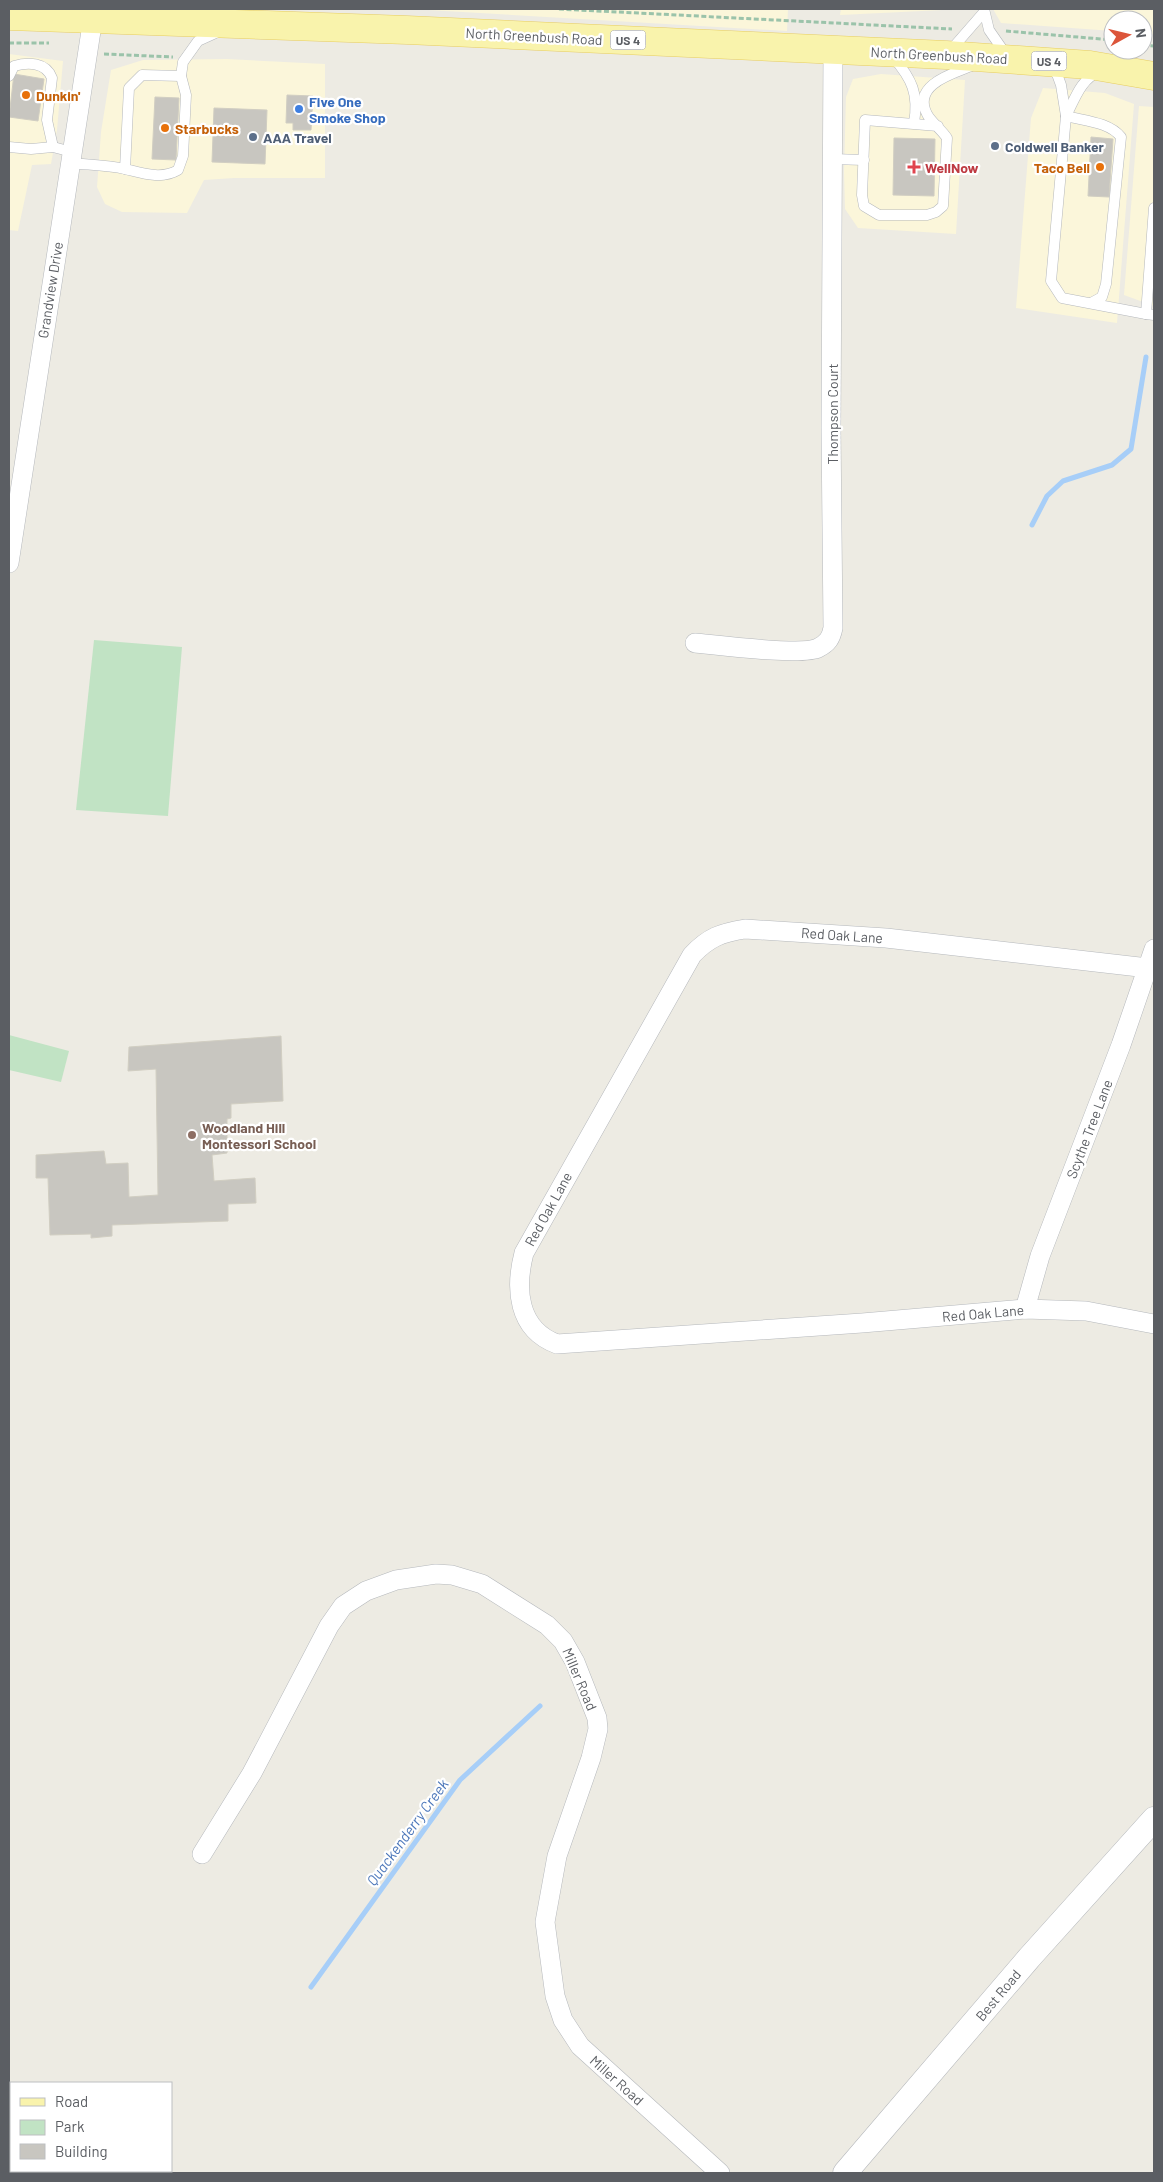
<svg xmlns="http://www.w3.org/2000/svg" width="1163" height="2182" viewBox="0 0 1163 2182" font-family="Barlow,sans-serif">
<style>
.commercial{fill:#fbf6da}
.green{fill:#c1e3c4}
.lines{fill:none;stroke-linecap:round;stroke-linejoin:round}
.stream{stroke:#a7cef8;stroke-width:5}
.building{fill:#c8c6c0;stroke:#d1cec2}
.service-casing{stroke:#b5b8bc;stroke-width:11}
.minor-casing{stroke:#b5b8bc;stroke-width:20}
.tertiary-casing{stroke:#b5b8bc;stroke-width:25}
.primary-casing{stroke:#e7cd62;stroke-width:29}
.path{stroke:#9bc3aa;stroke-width:3;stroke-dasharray:5 2.5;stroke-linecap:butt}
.service{stroke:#fff;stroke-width:10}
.minor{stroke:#fff;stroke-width:19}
.tertiary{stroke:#fff;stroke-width:24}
.primary{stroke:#f9f3ac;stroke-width:28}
.food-dot{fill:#e8710a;stroke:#fff;stroke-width:2}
.shop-dot{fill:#3f7fe0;stroke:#fff;stroke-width:2}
.service-dot{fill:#5c6f8a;stroke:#fff;stroke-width:2}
.health-dot{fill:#e0444e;stroke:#fff;stroke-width:2}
.education-dot{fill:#8d6e63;stroke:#fff;stroke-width:2}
.labels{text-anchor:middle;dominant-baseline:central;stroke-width:4.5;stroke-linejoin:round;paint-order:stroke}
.shield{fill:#fff;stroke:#8c8e92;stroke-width:1}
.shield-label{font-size:12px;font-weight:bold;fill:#5b5e63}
.street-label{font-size:14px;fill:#5b5e63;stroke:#fff}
.food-label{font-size:14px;font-weight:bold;fill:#c56008;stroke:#fff;text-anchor:start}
.shop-label{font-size:14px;font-weight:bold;fill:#366cbe;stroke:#fff;text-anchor:start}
.service-label{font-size:14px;font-weight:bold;fill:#4e5e75;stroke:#fff;text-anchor:start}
.health-label{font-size:14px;font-weight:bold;fill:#be3a42;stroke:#fff;text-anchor:start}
.education-label{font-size:14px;font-weight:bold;fill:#785e54;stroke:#fff;text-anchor:start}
.water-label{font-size:15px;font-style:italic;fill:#4c77ba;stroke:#fff}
</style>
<rect width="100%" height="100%" fill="#edebe3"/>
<g class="commercial">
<path d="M411 9H788L787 31Z"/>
<path d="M841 9H963L840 15Z"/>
<path d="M993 9H1154V34L1143 33V20H1113V31L1001 23Z"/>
<path d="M9 54 63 61 57 130 51 164 32 165 18 231 9 230Z"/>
<path d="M227 59 325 64V178H234L204 180 187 213 122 212 105 204 97 187 101 132 111 70 143 60Z"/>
<path d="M881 74 965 80 956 234 858 228 845 209 844 172 846 97 853 79Z"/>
<path d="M1043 88 1105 93 1134 104 1117 323 1016 308 1031 118Z"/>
<path d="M1139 106 1154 107V306L1124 295Z"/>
</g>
<g class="green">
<path d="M94 640 182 647 168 816 76 810Z"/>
<path d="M9 1035 69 1051 61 1082 9 1070Z"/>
</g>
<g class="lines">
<g class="stream">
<path d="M1032 525 1047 496 1063 481 1112 465 1131 449 1146 357"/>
<path d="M311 1987 460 1780 540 1706"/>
</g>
</g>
<g class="building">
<path d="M14 74 44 79 38 121 9 117Z"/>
<path d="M287 95 313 96 311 130H293V123H286Z"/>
<path d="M155 97 179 98 176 160 152 159Z"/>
<path d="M214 108 267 110 265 164 212 162Z"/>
<path d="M1091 137 1113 139 1109 197 1088 196Z"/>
<path d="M894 138 935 139 934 196 893 195Z"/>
<path d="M281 1036 283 1101 231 1104V1118L227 1119V1153L212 1155 214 1181 255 1178 256 1203 228 1204V1221L112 1225V1236L91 1238V1234L50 1235 48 1178H36V1155L104 1151 106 1164 128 1163 129 1197 158 1195 156 1069 128 1071 129 1047Z"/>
</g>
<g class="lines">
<g class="service-casing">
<g id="service">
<path d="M984 9 989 30 1007 56"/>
<path d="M950 51 984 12"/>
<path d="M893 57C912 79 919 94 914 123"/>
<path d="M1049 67 1057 74 1061 85 1066 116 1051 281 1062 298 1146 314"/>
<path d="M9 76 14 66C28 62 46 62 52 78L47 120 53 147"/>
<path d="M1066 116C1085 121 1109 122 1121 137L1106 284 1102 297 1091 303"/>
<path d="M1066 116C1074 101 1081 78 1099 72"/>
<path d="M938 126 865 120 862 195 864 206 879 215H927L936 212 943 206 947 138C941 129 931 122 927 114 911 84 955 73 974 65"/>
<path d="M9 147 31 149 53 147 72 152"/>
<path d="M832 159 864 160"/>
<path d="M70 163C88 165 107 165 125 169 142 173 161 180 178 170L183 156 186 95 181 76 183 62 198 41 220 31"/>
<path d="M125 169 129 88 142 75 181 76"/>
<path d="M1154 208 1146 314 1154 315"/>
</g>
</g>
<g class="minor-casing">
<g id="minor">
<path d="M9 563 93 18"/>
<path d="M695 643C717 645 802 656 818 648 828 643 831 638 833 628L831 428 833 50"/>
<path d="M1148 968 886 938 745 929C721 933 709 937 692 955L524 1253C515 1288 517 1329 557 1344L862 1323 1025 1309 1086 1311 1154 1324"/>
<path d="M1025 1309 1040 1256 1121 1045 1154 949"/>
<path d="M202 1854 252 1773 329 1626 343 1606 366 1591 396 1580 436 1574 452 1575 482 1584 547 1625 563 1641 575 1662 597 1718 598 1729 591 1758 557 1856 545 1922 555 1996 563 2020 580 2046 720 2173"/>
</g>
</g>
<g class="tertiary-casing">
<path id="tertiary" d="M845 2173 1029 1958 1154 1819"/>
</g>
<g class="primary-casing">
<path id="primary" d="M9 16 407 30 946 55 1090 65 1154 76"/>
</g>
<g class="path">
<path d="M559 9 952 29"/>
<path d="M1006 31 1113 40"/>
<path d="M9 43H49"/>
<path d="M1143 45 1154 46"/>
<path d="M104 54 173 57"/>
</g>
<use href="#service" class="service"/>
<use href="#minor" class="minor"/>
<use href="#tertiary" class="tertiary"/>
<use href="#primary" class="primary"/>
</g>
<g class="food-dot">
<circle cx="26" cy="95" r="5"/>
<circle cx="165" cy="128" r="5"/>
<circle cx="1100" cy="167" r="5"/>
</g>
<circle class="shop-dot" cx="299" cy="109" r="5"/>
<g class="service-dot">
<circle cx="253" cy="137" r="5"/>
<circle cx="995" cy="146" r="5"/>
</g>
<path class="health-dot" d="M911.5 159.5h5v5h5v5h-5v5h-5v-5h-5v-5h5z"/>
<circle class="education-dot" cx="192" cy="1135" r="5"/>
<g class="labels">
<g class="shield">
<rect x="610.5" y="30.5" width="35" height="19" rx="4"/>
<rect x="1031.5" y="51.5" width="35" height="19" rx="4"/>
</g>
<g class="shield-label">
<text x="628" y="40">US 4</text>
<text x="1049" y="61">US 4</text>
</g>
<g class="street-label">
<text transform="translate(534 36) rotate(3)">North Greenbush Road</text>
<text transform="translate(939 55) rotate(3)">North Greenbush Road</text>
<text transform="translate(50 290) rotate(-81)">Grandview Drive</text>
<text transform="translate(832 414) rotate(-90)">Thompson Court</text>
<text transform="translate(842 935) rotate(4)">Red Oak Lane</text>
<text transform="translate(1089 1129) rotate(-69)">Scythe Tree Lane</text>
<text transform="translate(548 1209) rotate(-61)">Red Oak Lane</text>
<text transform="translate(983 1313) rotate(-5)">Red Oak Lane</text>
<text transform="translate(580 1679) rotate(67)">Miller Road</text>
<text transform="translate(998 1995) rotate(-50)">Best Road</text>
<text transform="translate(617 2080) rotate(42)">Miller Road</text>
</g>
<g class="food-label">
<text x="36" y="95">Dunkin'</text>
<text x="175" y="128">Starbucks</text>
<text x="1090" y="167" text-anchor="end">Taco Bell</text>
</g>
<g class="shop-label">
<text x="309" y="101">Five One<tspan x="309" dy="16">Smoke Shop</tspan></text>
</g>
<g class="service-label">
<text x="263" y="137">AAA Travel</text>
<text x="1005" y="146">Coldwell Banker</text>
</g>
<g class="health-label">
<text x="925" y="167">WellNow</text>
</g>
<g class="education-label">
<text x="202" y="1127">Woodland Hill<tspan x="202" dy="16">Montessori School</tspan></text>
</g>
<g class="water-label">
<text transform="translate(407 1832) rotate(-54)">Quackenderry Creek</text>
</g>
</g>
<rect width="1163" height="2182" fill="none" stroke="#5b5e63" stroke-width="20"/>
<rect x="10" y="2082" width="162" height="90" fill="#ffffff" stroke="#bdbfc1"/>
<rect x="20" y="2098" width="25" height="8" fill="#f9f3ac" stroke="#bdbfc1"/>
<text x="55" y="2107" font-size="15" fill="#5b5e63">Road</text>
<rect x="20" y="2120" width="25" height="15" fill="#c1e3c4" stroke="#bdbfc1"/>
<text x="55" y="2132" font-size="15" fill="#5b5e63">Park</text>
<rect x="20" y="2144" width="25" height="15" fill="#c8c6c0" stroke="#bdbfc1"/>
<text x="55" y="2157" font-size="15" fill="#5b5e63">Building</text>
<g transform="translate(1128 35) rotate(82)"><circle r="24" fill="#ffffff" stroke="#bdbfc1"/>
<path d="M0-4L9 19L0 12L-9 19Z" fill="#dc553a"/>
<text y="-8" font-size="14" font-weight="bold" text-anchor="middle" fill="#5b5e63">N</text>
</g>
</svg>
